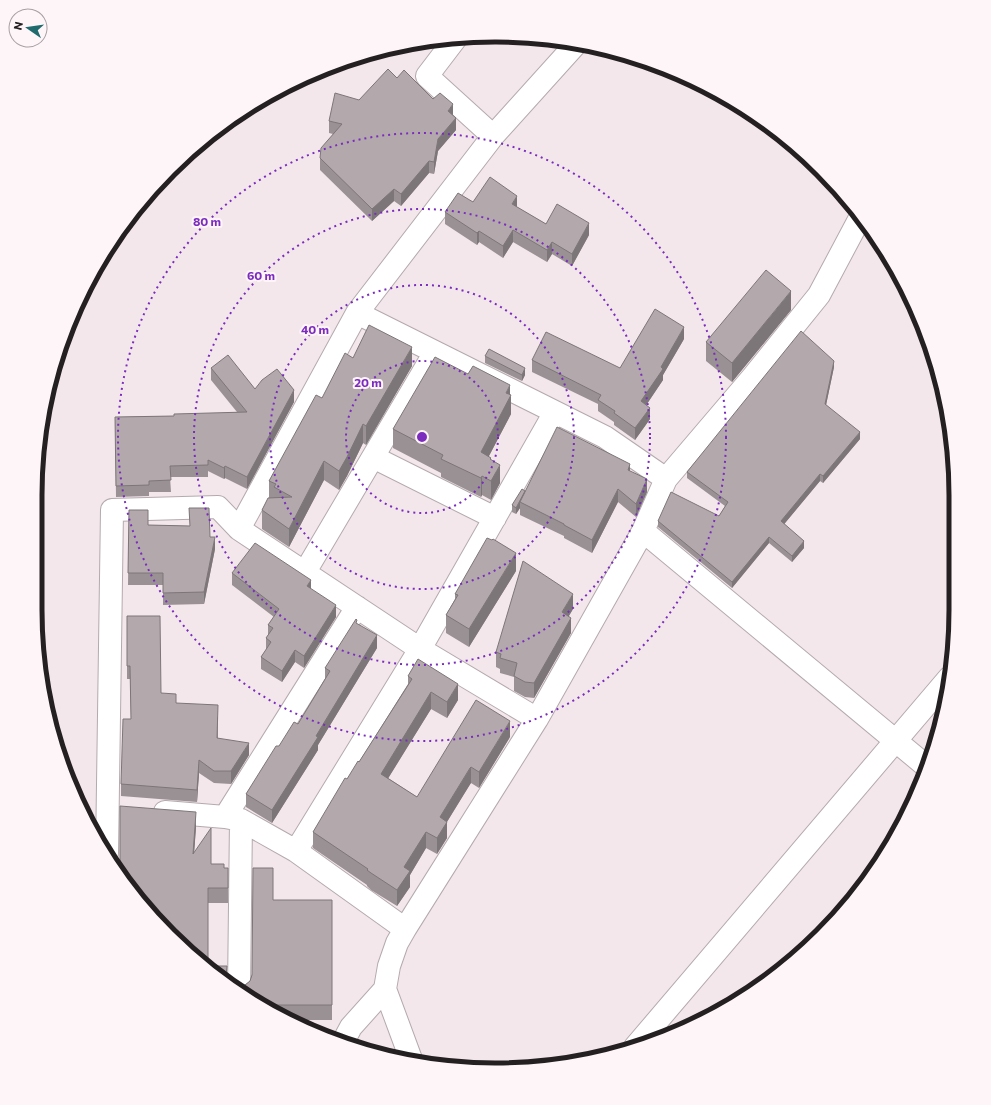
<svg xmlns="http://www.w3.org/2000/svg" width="991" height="1105" viewBox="0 0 991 1105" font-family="Commissioner,sans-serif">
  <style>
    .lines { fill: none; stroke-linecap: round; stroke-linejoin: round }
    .street-casing { stroke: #b4aaae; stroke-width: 24 }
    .secondary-casing { stroke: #b4aaae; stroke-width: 24 }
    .street { stroke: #fff; stroke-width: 22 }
    .secondary { stroke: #fff; stroke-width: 22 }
    .wall { fill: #9a9195 }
    .shaded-wall { fill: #7d7679 }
    .building { fill: #b3a9ad; stroke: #7d7679 }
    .ring { fill: none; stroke: #7b2cbf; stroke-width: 2; stroke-dasharray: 2 4 }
    .rim { fill: none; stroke: #242022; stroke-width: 5 }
    .centre { fill: #7b2cbf; stroke: #fef5f9; stroke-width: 2 }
    .ring-label { font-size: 12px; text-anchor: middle; font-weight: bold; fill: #7b2cbf; stroke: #fef5f9; stroke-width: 4; stroke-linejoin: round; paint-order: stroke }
  </style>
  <rect width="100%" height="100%" fill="#f3e7ec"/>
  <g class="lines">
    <defs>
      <path id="street" d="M456 38 427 76 493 136
        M576 44 493 136 357 313 605 437 666 479
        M373 457 495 518
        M239 529 357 313
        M643 531 926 766
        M305 572 435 352
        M165 812 225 817 241 820 296 851 405 929
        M225 817 357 607
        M296 851 420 649 555 412
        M107 853 112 510 218 507 239 529 420 649 537 719
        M385 989 412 1062
        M239 990 241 820
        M344 1040 351 1027 385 989 389 966 397 943 405 929 537 719 643 531 666 479 752 378 819 295 861 216"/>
      <path id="secondary" d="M635 1047 949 678"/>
    </defs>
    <use href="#street" class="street-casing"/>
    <use href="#secondary" class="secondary-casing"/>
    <use href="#street" class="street"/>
    <use href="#secondary" class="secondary"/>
  </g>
  <path class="wall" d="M433 99 453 115 456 130 438 151 434 174 429 173 401 206 394 201 372 221 320 170V158L333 134 329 133V121L359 100Z
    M473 202 517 207 546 224 589 235 572 266 552 254 547 262 513 242 503 258 479 242 477 245 445 224V212Z
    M791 310 732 382 706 361V342Z
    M684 339 663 375V380L646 405 650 419 635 440 614 425V422L598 411V404L532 372V360L620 368Z
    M485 356 525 375 522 381 485 363Z
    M353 358 412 366 366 445 363 443 347 476 339 490 324 480 289 547 262 529V510L269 498V481L322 398Z
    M834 367 826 405 860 439 823 483 820 481 784 524 804 548 792 562 769 543 732 588 658 527V521L719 516 725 506 687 478V472Z
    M211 368 255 389 294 402 247 489 225 478 224 479 208 471V477H170L171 492H149V496L116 497 115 417 174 416 237 412 211 380Z
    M510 395 511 414 489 456 491 460 500 483 491 500 482 495 481 497 441 477V473L393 448V429Z
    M630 471 647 492 636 517 618 502 592 553 564 538V536L520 515V508L516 514 512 512V505L525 491Z
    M189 508 210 537 215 549 204 604 163 605V585H128L129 510 148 525 190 526Z
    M516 571 469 647 446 633V615L455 599V594Z
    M232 573 311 589 336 617 304 668 295 662 282 682 261 669V657L266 650V638L268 635V625L274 617 232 585Z
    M573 609 569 616 571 633 534 698 525 697 514 691V677L500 673V669L496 667V652Z
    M127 616 161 693 176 703 218 717V738L249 755 231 784 214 783 199 773 197 802 121 796V784L131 719 130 679H127Z
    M357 624 377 648 318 745V750L272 823 246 807V794L279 746 298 724 325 679V668Z
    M408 676 458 700 447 718 431 709 388 778 417 797 510 737 479 788 471 783 470 784 447 822V838L437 854 426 848 410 875V887L397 906 371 890 367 886V885L313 848V832L347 779 359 762 408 684Z
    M196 827 194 852 211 864 224 868H228V903H208V966L227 975 228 981 233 986 238 987 245 985 250 981 273 900H332V1020H288L215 975 130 890Z"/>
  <path class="shaded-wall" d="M453 104V116L448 111Z
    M456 118V130L438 151 434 174V162L438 139Z
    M429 161V173L401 206V194Z
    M394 189V201L372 221V209Z
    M517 196V208L512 204Z
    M589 223V235L572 266V254Z
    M513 230V242L503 258V246Z
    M479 231V242L477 245V233Z
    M552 242V254L547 262V250Z
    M791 291V310L732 382V363Z
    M684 327V339L663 375V380L641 413V401Z
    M412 347V366L366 445V426Z
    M834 361V367L825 410V404Z
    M525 368V375L522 381V375Z
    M510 385V397L511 395V414L481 471V452L506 393Z
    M294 390V402L247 489V477Z
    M650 408V419L635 440V428Z
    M363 424V443L347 476 339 490V471Z
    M860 432V439L823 483V476Z
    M324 461V480L289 547V529Z
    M630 464V477L628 470Z
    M500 465V483L491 500V481Z
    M225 466V478L224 479V468Z
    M820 474V481L781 528V521Z
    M482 476V495L481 497V478Z
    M647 479V492L636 517V504Z
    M618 489V502L592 553V540Z
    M526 491 520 502V508L516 514V508Z
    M215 537V549L204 604V592Z
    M769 537V543L732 588V582Z
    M804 541V548L792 562V556Z
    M516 553V571L469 647V629Z
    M311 580V592L307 586Z
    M573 594V609L562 627V612Z
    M336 605V617L304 668V656Z
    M571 618V633L534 698V683Z
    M377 635V648L318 745V750L272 823V810L316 736Z
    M295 650V662L282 682V671Z
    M458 684V700L447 718V702Z
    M431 692V709L381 790V774Z
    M510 721V737L479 788V772Z
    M249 743V755L231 784V771Z
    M199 760V773L197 802V790Z
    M471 767V783L440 833V817Z
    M196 812V827L193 869V854Z
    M447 822V838L437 854V838Z
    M426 832V848L410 875V887L397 906V890L404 867Z"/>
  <path class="building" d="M388 69 397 78 404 70 433 99 440 93 453 104 448 111 456 118 438 139 434 162 429 161 401 194 394 189 372 209 320 158 321 148 342 124 329 121 335 93 359 100Z
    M490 177 517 196 512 204 546 224 557 204 589 223 572 254 552 242 547 250 513 230 503 246 479 231 477 233 445 212 458 193 473 202Z
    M766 270 791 291 732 363 706 342Z
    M655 309 684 327 661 367 663 369 641 401 650 408 635 428 614 413 615 411 598 400 601 395 532 360 546 332 620 368Z
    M369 325 412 347 366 426 363 424 347 457 339 471 324 461 289 529 262 510 268 498 292 497 274 487 276 484 269 481 316 395 322 398 345 353 353 358Z
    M801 331 834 361 825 404 860 432 823 476 820 474 781 521 804 541 792 556 769 537 732 582 658 521 671 492 719 516 728 502 687 472Z
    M489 349 525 368 522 375 485 356Z
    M228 355 255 389 262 380 277 369 294 390 247 477 225 466 224 468 208 460V465L170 466 171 480 149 481V485L116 486 115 417 174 416V414L247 412 211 368Z
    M435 357 468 374 473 366 510 385 506 393 511 395 481 452 491 458 490 459 500 465 491 481 482 476 481 478 441 459 443 455 393 429Z
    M557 427 630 464 628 470 647 479 636 504 618 489 592 540 564 525V524L520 502Z
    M522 489 525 491 516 508 512 505Z
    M189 508H209L210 537H215L204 592 163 593V573H128L129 510H148V525L190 526Z
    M487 538 492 540 493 539 516 553 469 629 446 615 458 595 455 594Z
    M255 543 311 580 307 586 336 605 304 656 295 650 282 671 261 657 271 642 266 638 273 628 268 625 279 609 232 573Z
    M523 561 573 594 562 612 571 618 534 683 525 682 514 676 517 663 500 658 501 654 496 652Z
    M127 616H160L161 693 176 694V703L218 705 217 738 249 743 231 771H214L199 760 197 790 121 784 123 719H131L130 666H127Z
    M356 619 357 620 356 623 377 635 316 736 318 737 272 810 246 794 276 746H279L294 722 298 724 330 671 325 668Z
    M418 659 458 684 447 702 431 692 381 774 417 797 476 700 510 721 479 772 471 767 470 768 440 817 447 822 437 838 426 832 404 867 410 871 397 890 371 873 367 870 368 869 313 832 345 778 347 779 358 761 359 762 412 679 408 676Z
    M120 806 196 812 193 854 211 828V864H224V868H228V888H208V966H227L226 975 228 981 233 986 238 987 245 985 250 981 252 975 253 868H273V900H332V1005H275V1012L215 975 130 890 120 874Z
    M348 1039 368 1048 347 1041Z"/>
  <g class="ring">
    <circle cx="422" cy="437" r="76"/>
    <circle cx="422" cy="437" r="152"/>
    <circle cx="422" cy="437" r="228"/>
    <circle cx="422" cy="437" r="304"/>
  </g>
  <path d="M0 0H991V1105H0ZM495 42H496A453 453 0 0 1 949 495V610A453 453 0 0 1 496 1063H495A453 453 0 0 1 42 610V495A453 453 0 0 1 495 42Z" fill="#fef5f9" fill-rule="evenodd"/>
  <path class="rim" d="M495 42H496A453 453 0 0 1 949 495V610A453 453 0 0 1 496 1063H495A453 453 0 0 1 42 610V495A453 453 0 0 1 495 42Z"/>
  <circle cx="422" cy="437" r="6" class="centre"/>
  <g class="ring-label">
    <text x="207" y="226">80 m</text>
    <text x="261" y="280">60 m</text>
    <text x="315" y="334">40 m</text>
    <text x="368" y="387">20 m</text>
  </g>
  <g transform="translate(28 28) rotate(283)"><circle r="19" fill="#fef5f9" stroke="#a7a0a3"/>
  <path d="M0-3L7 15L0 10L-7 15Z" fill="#1f6b6e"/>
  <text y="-6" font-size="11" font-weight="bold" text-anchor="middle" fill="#242022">N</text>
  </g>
</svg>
